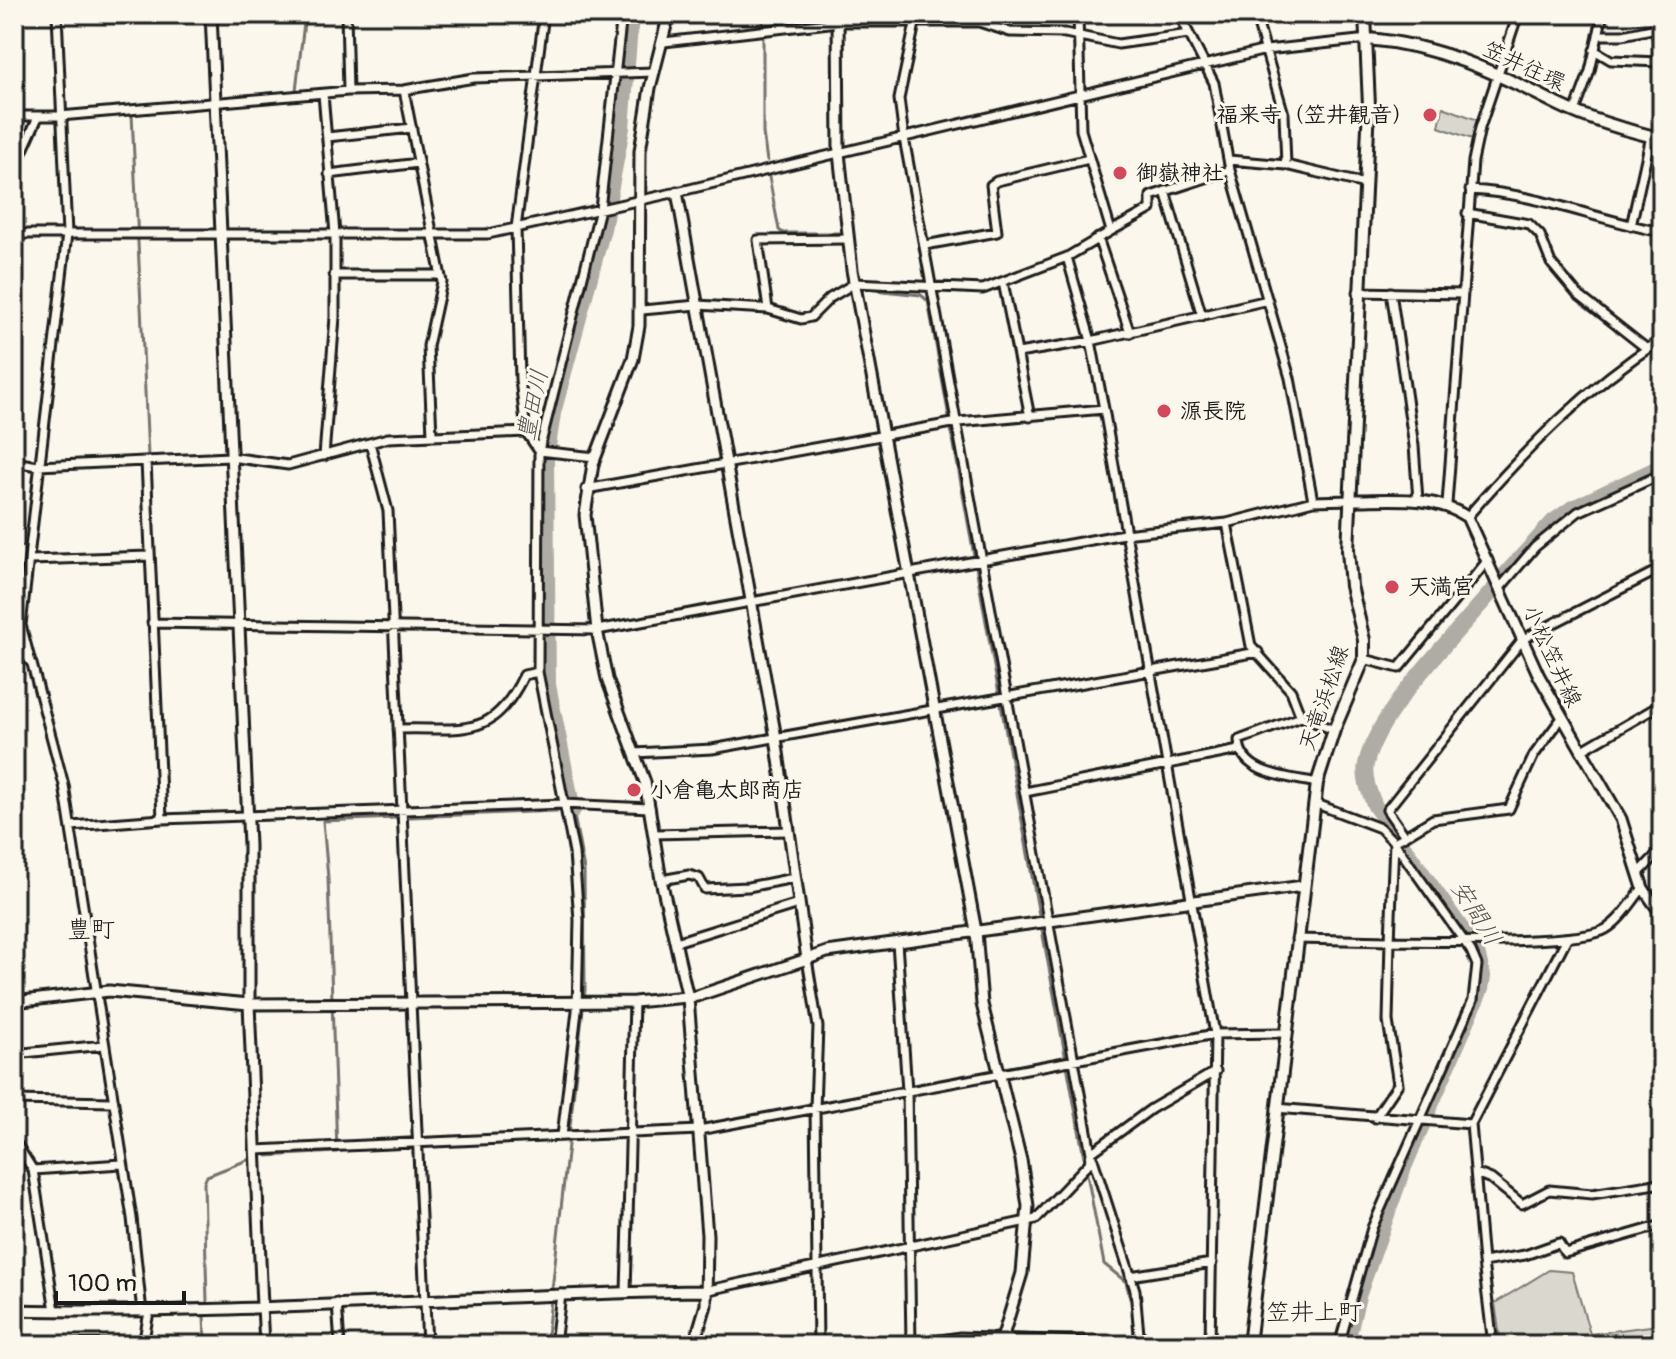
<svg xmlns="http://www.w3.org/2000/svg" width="1676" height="1359" viewBox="0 0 1676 1359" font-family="Pangolin,'Klee One',sans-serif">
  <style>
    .green { fill: #dad7ce; stroke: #7b7a75; stroke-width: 2 }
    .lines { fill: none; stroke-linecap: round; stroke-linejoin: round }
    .stream { stroke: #74726e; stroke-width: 3 }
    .river { stroke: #afaca5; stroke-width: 16 }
    .street-casing { stroke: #1c1c1c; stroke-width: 13 }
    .secondary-casing { stroke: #1c1c1c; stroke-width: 15 }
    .primary-casing { stroke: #1c1c1c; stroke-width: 16 }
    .street { stroke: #fbf7ec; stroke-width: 7 }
    .secondary { stroke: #fbf7ec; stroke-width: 9 }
    .primary { stroke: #fbf7ec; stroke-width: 10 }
    .poi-dot { fill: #d1495b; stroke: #fbf7ec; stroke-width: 3 }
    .labels { text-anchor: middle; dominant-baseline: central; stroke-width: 6; stroke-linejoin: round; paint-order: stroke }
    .street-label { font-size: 22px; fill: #1c1c1c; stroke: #fbf7ec }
    .poi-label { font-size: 22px; font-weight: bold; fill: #1c1c1c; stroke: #fbf7ec; text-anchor: start }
    .water-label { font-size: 24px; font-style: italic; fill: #575653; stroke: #fbf7ec }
    .neighbourhood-label { font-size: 24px; fill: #1c1c1c; stroke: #fbf7ec }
  </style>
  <rect width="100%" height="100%" fill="#fbf7ec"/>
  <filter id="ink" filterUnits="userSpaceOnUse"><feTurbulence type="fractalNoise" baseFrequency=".0125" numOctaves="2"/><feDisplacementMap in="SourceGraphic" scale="16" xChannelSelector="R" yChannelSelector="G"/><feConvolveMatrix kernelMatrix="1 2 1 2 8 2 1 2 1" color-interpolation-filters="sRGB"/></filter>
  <g filter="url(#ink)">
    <path class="green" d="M1443 107 1478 120 1472 139 1439 127Z
      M1549 1270 1572 1272 1590 1334 1658 1325 1648 1345H1578L1574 1339 1501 1345 1495 1303Z"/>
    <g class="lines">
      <path class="stream" d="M763 25V14
        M763 34V133L767 161
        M296 90 305 14
        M220 106 295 99
        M769 177 779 230 783 233H840
        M873 290 921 295 928 301 1039 915
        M148 456 132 114 207 107
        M45 470 141 465
        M14 547 26 546 35 476
        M410 817 557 811
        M1042 930 1084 1157
        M14 1148 32 1176
        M267 1156 337 1152 328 878 323 821 395 818
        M1087 1174 1104 1264 1126 1282 1130 1298
        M43 1255 50 1307
        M166 1305 207 1303 204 1183 207 1176 250 1159
        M204 1314 205 1345
        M546 1345 585 990 584 870 573 810 569 811"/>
      <path class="river" d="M1504 576 1554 521 1571 509 1662 466
        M573 810 548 685 546 460 553 413 603 229 622 128 631 14
        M1346 1345 1358 1296 1404 1167 1481 989 1483 976 1476 949 1375 806C1370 794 1363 778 1366 764 1377 711 1457 633 1493 590"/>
      <defs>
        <path id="street" d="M346 14 348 91
          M544 14 516 228 520 379 526 432 539 451 595 457
          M917 14 899 99 904 138 1091 1153 1135 1290 1140 1345
          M1078 14 1081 130 1111 231 1067 257 1091 341 1104 409 1215 1034 1210 1345
          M1179 14 1214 83 1230 170 1290 378 1313 501 1351 500
          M1255 14 1284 114 1286 165 1365 184
          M664 42 838 22H979L1010 32 1065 33 1118 44 1189 34
          M1594 50 1611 60 1660 62 1656 28 1623 35H1598
          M404 90 442 282 428 346 432 435
          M323 94 335 234V317L324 456
          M1575 111 1590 71 1603 14
          M14 116H60L348 91 404 90 474 78 654 72
          M327 137 412 128
          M1229 160 1286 165
          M14 170 38 117
          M329 174 418 163
          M1470 190C1536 193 1597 220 1662 232
          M1165 191 1202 316
          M1467 213 1529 224 1540 235 1551 263 1577 294 1647 349
          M1631 226 1651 136
          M1111 231 1151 209V196L1230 170
          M14 234H488L677 192 1266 50 1368 39
          M1098 238 1130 333
          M925 245 997 232 991 185 997 181 1089 159
          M334 275H440
          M1003 282 1030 417
          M1358 292 1463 294
          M1391 292 1414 446 1418 500
          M768 309 758 240 848 239
          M642 310 697 305 768 309 801 319 811 317 830 298 855 283 983 289 1067 257
          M1018 353 1091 341 1268 300
          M370 443 388 511 427 1345
          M14 462 38 466 230 457 288 465 388 438 526 432
          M586 489 958 422 1104 409
          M1447 504 1473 161 1480 128 1518 14
          M1467 517C1526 449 1586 388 1662 339
          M1227 523 1251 646 1291 691 1301 717 1239 740C1240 775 1290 777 1317 783
          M30 560 149 556
          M1500 588 1535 547 1578 512 1662 474
          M152 623 597 630 1124 534 1227 523 1313 501
          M14 651 26 656 32 664 64 785 132 1218 142 1312
          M30 659 21 625 67 234 57 14
          M1364 659 1399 668 1488 560
          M1301 717 1334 730
          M398 729C464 727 492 741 524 675L538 672
          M1581 751 1662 704
          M635 753 712 749 1258 652
          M1025 792 1239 750
          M1314 803 1380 828 1394 842 1471 951 1477 965 1473 1000 1372 1228 1339 1345
          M162 819 563 804 650 808
          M71 826 162 819 146 461
          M654 834 788 831
          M1405 836 1433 819 1509 809 1534 755 1561 719
          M1639 873 1662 849
          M661 880 689 875 699 878 705 889 748 887 794 878
          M1567 938 1471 1124 1483 1262 1525 1255 1559 1243 1565 1253 1662 1225
          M1296 939 1390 941 1394 842 1405 836 1387 810 1523 639 1662 568
          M676 942 798 904
          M897 942 907 1091 911 1344
          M807 959 818 1027 815 1108 818 1345
          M14 1054 104 1045
          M14 1100 112 1102
          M1276 1108 1471 1124
          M1375 1118 1398 1084 1388 1021 1390 941C1428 941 1581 945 1606 929 1621 920 1632 901 1643 888
          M562 1136 577 1011 579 920 574 853 538 672 539 451 600 209 622 14
          M14 1140 33 1170 55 1311
          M256 1150 699 1130 1215 1034 1284 1033
          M33 1170 121 1164
          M1476 1173 1491 1179 1522 1204 1549 1190 1592 1194 1662 1183
          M1483 1262 1493 1345
          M1130 1276 1212 1263
          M704 1291 1036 1219 1089 1163 1091 1153 1151 1109 1216 1071
          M626 1292 634 1002
          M337 1303 340 1345
          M262 1306 264 1345
          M14 1344H144
          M143 1345 149 1312
          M555 1345 561 1294
          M909 1345 960 1337 1198 1345"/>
        <path id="secondary" d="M211 14 249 845V1004L262 1306
          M669 14 650 88 640 151 639 326 633 359 593 464 585 515 597 630 607 679 645 782 661 880 688 998 707 1235 706 1305 694 1345
          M838 14 839 153 852 270 976 931 982 1004 1021 1160 1028 1206 1022 1273 1002 1339
          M1351 500C1391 500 1432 494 1467 517L1539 676 1621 819 1643 888 1662 915
          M807 959 827 952 1303 886
          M14 1002 109 991 249 1004 634 1002 697 996 807 959 776 738 677 192
          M14 1310C244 1316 474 1294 704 1291"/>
        <path id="primary" d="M1368 39C1438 45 1495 72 1557 104 1589 120 1627 130 1662 139
          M1249 1345 1317 783 1334 730 1364 659V640L1351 586 1348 550 1369 106 1365 14"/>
      </defs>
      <use href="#street" class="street-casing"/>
      <use href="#secondary" class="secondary-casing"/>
      <use href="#primary" class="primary-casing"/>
      <use href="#street" class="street"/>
      <use href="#secondary" class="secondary"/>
      <use href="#primary" class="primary"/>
    </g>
  </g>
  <g class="poi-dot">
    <circle cx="1430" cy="115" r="8"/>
    <circle cx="1120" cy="173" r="8"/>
    <circle cx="1164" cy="411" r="8"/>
    <circle cx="1392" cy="587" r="8"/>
    <circle cx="634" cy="790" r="8"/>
  </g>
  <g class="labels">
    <g class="street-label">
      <text transform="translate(1524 66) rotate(25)">笠井往環</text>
      <text transform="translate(1552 656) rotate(65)">小松笠井線</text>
      <text transform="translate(1324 698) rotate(-71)">天竜浜松線</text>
    </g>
    <g class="poi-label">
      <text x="1414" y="115" text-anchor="end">福来寺（笠井観音）</text>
      <text x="1136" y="173">御嶽神社</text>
      <text x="1180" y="411">源長院</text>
      <text x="1408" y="587">天満宮</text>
      <text x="650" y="790">小倉亀太郎商店</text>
    </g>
    <g class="water-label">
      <text transform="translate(533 405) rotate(-78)">豊田川</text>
      <text transform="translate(1476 913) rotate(58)">安間川</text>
    </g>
    <g class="neighbourhood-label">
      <text x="91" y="929">豊町</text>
      <text x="1314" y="1312">笠井上町</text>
    </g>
  </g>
  <rect width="1676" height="1359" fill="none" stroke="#fbf7ec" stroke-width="48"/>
  <rect x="24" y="24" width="1628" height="1311" fill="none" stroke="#1c1c1c" stroke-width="3" filter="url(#ink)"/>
  <path d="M56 1291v12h128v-12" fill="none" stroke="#1c1c1c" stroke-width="4"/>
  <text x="68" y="1291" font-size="24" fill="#1c1c1c" stroke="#fbf7ec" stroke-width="6" paint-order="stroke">100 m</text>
</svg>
